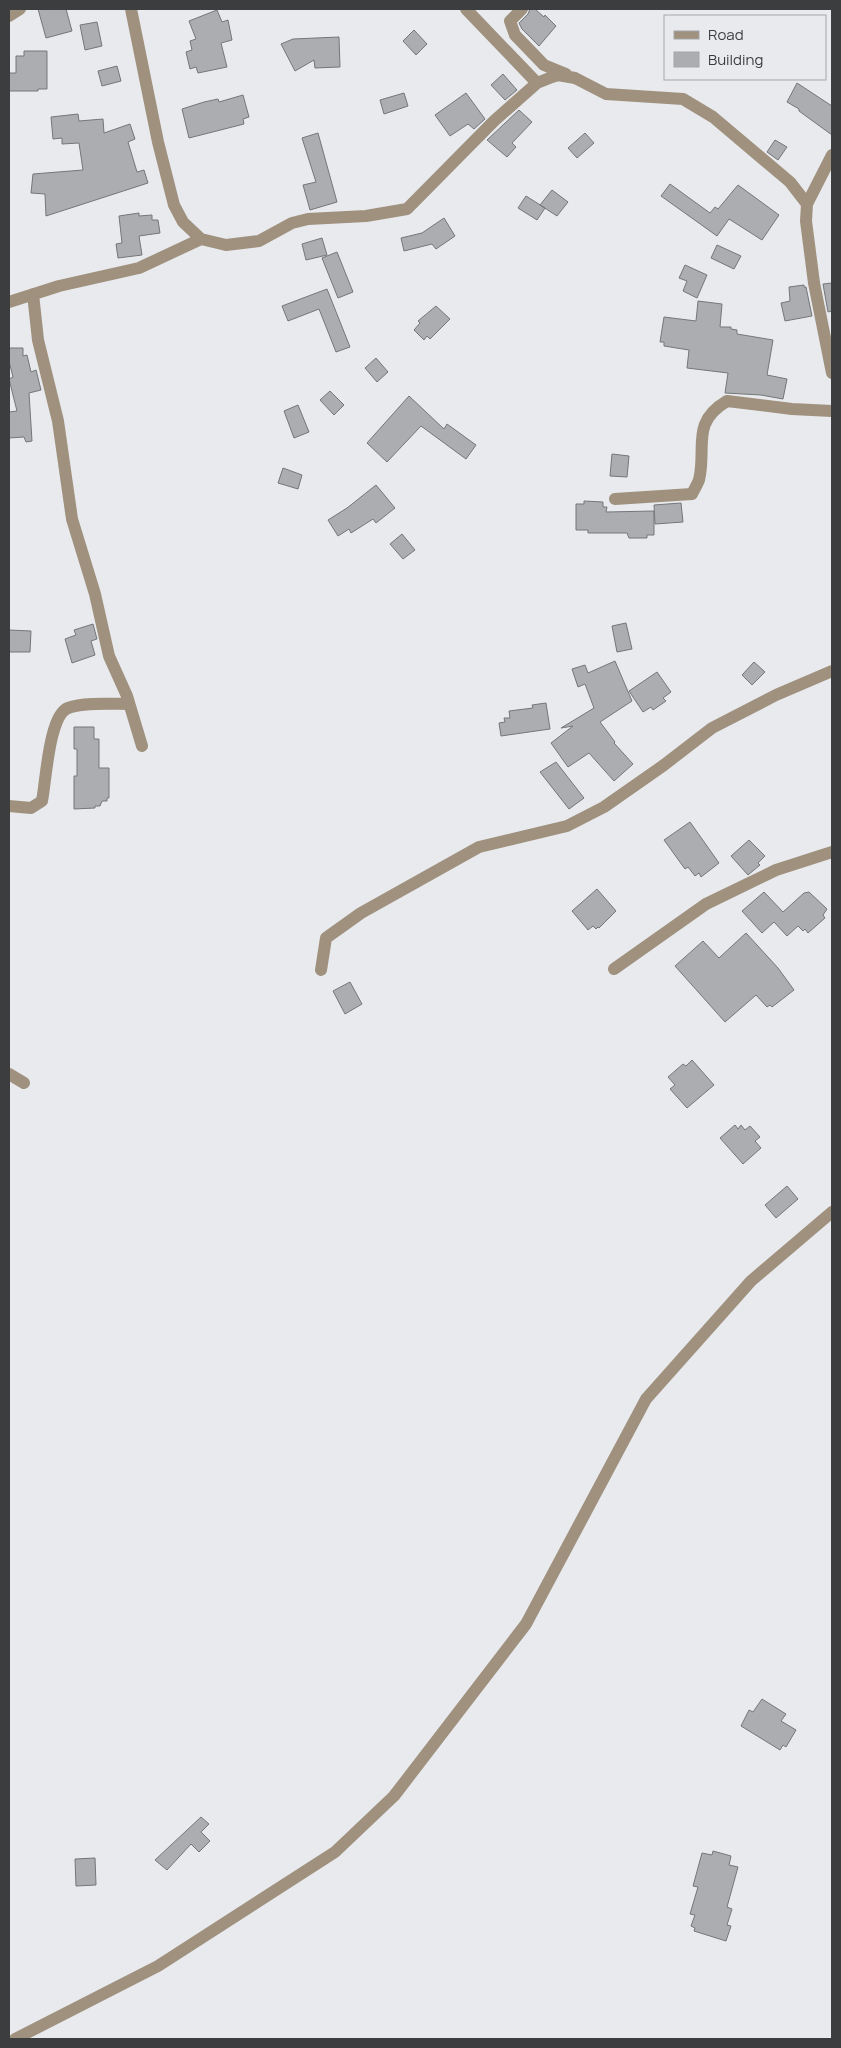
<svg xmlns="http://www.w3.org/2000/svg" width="841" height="2048" viewBox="0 0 841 2048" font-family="Manrope,sans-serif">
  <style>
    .building { fill: #abadb1; stroke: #74777a }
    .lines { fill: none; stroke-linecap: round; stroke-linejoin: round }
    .minor { stroke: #9f917e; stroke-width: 12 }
  </style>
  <rect width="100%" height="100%" fill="#e8eaee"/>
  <path class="building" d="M38 9H66L72 31 46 38Z
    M530 9H535L544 17 545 15 556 26 539 46 522 29 519 23 528 14Z
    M217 10 222 22 228 20 232 40 221 43 227 67 198 73 196 67 190 69 186 52 192 50 190 41 196 39 189 21Z
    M97 22 102 46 85 50 80 25Z
    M414 30 427 44 416 55 403 41Z
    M339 37 340 67 315 68 314 60 295 71 281 44 293 39Z
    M24 51H47V89H38V91H9V73H16V56H24Z
    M117 66 121 81 102 86 98 71Z
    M503 74 517 90 505 100 491 85Z
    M797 83 832 106V135L799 111V109L787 102Z
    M404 93 408 106 384 114 380 100Z
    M466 93 485 119 474 129 468 124 450 136 435 115Z
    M243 95 249 117 243 119 244 124 189 138 182 109 204 102 218 99 219 102Z
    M519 110 532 122 512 143 516 147 507 157 487 140Z
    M78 114 79 121 103 119 104 133 130 124 135 139 128 142 137 172 144 170 148 183 46 216 45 194 31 193 33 174 83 170 79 143 62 144V138L53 139 51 117Z
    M318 133 337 202 310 210 303 185 316 182 302 138Z
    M585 133 594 143 577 158 568 148Z
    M775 140 787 147 778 160 767 152Z
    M670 184 710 213 715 207 718 209 738 185 779 215 762 240 729 219 717 236 661 196Z
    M552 190 568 202 557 216 540 205Z
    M526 196 545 208 537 220 518 208Z
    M139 213V216L152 215V220H158L160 233 139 236 142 255 118 258 116 244 122 243 119 216Z
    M444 218 455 236 436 249 432 244 404 251 401 238 422 233Z
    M322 238 327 255 306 260 302 244Z
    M717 245 741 256 734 269 711 258Z
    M337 252 353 292 338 298 322 258Z
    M685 265 707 275 697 298 683 291 687 281 679 278Z
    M832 283V311L828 312 823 284Z
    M804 285V287H806L812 316 785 321 781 303 790 301 789 287Z
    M327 289 350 347 336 352 319 309 288 321 282 306Z
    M698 301 722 304 720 327H731V329L737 330V334L773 340 767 375 787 379 783 399 761 395 725 393 728 373 687 368 689 350 664 346V342H660L664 317 696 321Z
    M436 306 450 319 430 339 427 336 424 340 414 330 420 323 418 321Z
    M9 348H23V356L27 355 31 372 36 370 41 390 29 393 32 441 26 442 24 437 9 438V412L17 411 9 379 13 377 9 361Z
    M376 358 388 372 377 382 365 368Z
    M330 391 344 405 334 415 320 400Z
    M409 396 444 429 447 424 476 445 466 459 421 426 387 462 367 443Z
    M298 405 309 432 294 438 284 411Z
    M612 454 629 456 627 477 610 476Z
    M283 468 302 475 298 489 278 483Z
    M376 485 395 508 376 523 373 519 351 533 349 529 338 536 328 520 347 508Z
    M584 501 603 502V507H607L606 512 654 511V535H647V538H629L627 533H588V530H576V504H584Z
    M681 503 683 522 655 524 654 505Z
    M402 534 415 550 403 559 390 544Z
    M626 623 632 649 617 652 612 626Z
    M93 624 97 639 91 641 95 655 72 663 65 639 76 635 74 630Z
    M9 630 31 631 30 652H9Z
    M615 661 632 701 600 722 615 742 614 743 633 764 614 781 589 753 568 767 551 743 573 726 561 728 594 708 585 684 578 687 572 669 585 665 588 673Z
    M754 662 765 672 752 685 742 675Z
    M657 672 671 692 663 698 666 701 653 710 651 707 643 712 629 691Z
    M546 703 550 729 501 736 499 723 505 722 504 718H510L509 711 533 708 532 705Z
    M74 727H94V739H99V768H109V798H107V801H102L100 806H95V808L74 809V776H77V749H74Z
    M556 762 584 798 569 809 540 772Z
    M690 822 719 863 701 877 699 873 695 876 688 867 685 869 664 840Z
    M749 840 765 856 758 863 760 865 748 875 731 856Z
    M597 889 616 911 599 928 598 927 596 929 593 926 588 930 572 911Z
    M764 892 783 912 804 893 809 892 827 909 823 915 825 918 808 933 805 929 803 931 798 926 787 936 774 922 762 933 742 911Z
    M746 933 778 968 794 990 772 1007 770 1005 767 1007 756 995 725 1022 675 966 703 941 719 958Z
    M350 982 362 1004 345 1014 333 991Z
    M692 1060 714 1085 687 1108 670 1089 675 1085 668 1077 683 1064 686 1066Z
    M735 1125 738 1129 741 1125 745 1130 750 1126 760 1137 755 1141 761 1148 743 1164 720 1138Z
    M787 1186 798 1199 776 1218 765 1205Z
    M762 1699 786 1714 781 1721 796 1730 786 1747 783 1745 780 1750 741 1726 749 1710 753 1712Z
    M201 1817 209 1824 201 1832 210 1841 199 1852 191 1844 167 1870 155 1860Z
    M713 1851 731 1856 729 1865 738 1867 727 1907 732 1909 727 1925 731 1926 726 1941 694 1931 695 1928 691 1926 695 1915 690 1914 698 1887 693 1886 702 1853 712 1855Z
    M95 1858 96 1885 76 1886 75 1859Z"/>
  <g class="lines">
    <path class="minor" d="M131 9 158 142 174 205 183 222 201 239 226 245 259 241 292 223 308 219 366 216 407 209 494 121 537 83 552 77 558 75 575 78 606 94 683 99 713 117 790 182 807 204 806 221 814 283 832 373
      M466 9 537 83
      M522 9 510 21 515 35 544 65 566 74
      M9 16 20 9
      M807 204 832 155
      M33 294 38 340 58 421 72 519 95 594 109 656 127 696 142 746
      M9 302 59 286 139 268 201 239
      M615 499 692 494C694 490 697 485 699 480 707 447 690 423 727 401L792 409 832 411
      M9 806 31 808 42 801C46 781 49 715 68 708 84 702 111 704 129 704
      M614 969 706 904 776 870 832 852
      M321 970 326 938 361 913 479 847 567 826 604 807 664 765 712 728 776 695 832 671
      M9 1074 24 1083
      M15 2039 158 1966 335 1852 394 1796 526 1624 646 1399 751 1281 832 1212"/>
  </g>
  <rect width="841" height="2048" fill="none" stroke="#3c3d3f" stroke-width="20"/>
  <rect x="664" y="15" width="162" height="65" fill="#e8eaee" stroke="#a3a5a8"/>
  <rect x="674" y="31" width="25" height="8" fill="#9f917e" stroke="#a3a5a8"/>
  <text x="708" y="40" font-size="15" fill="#3c3d3f">Road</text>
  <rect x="674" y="52" width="25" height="15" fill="#abadb1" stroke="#a3a5a8"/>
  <text x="708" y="65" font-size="15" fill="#3c3d3f">Building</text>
</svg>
